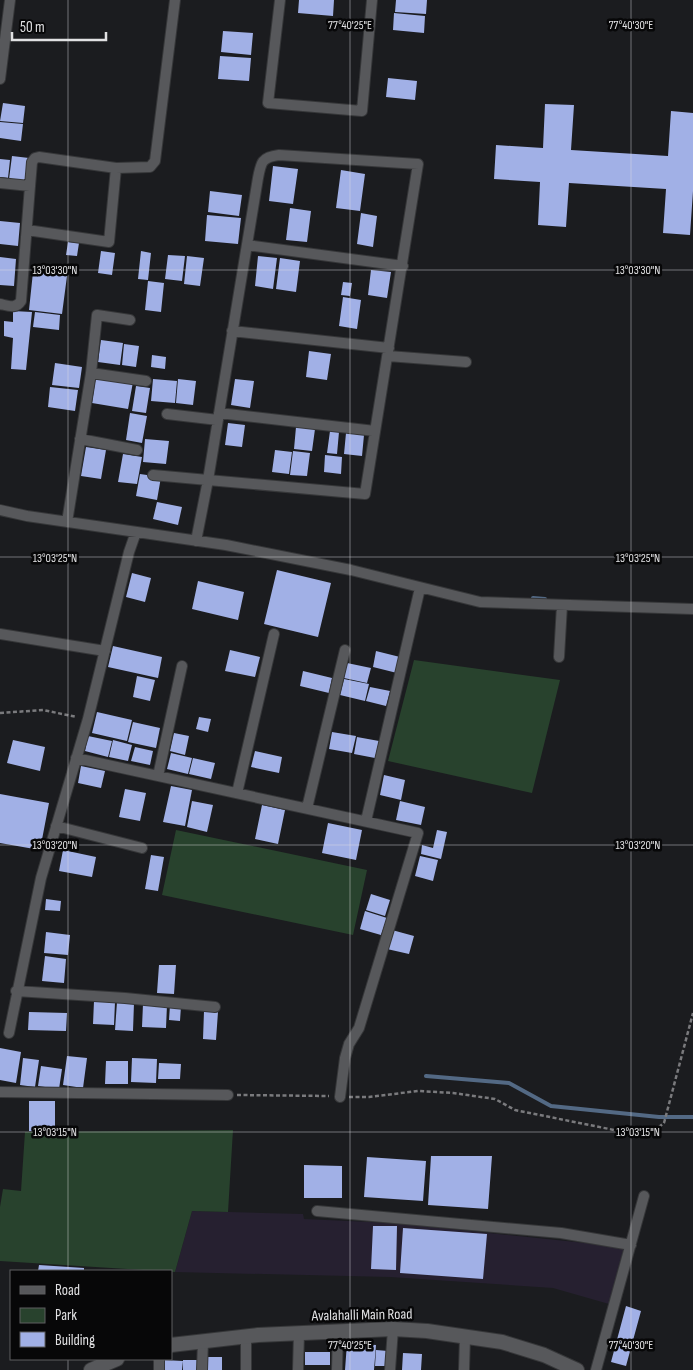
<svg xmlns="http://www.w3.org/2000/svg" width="693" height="1370" viewBox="0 0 693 1370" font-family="'Sofia Sans Condensed',sans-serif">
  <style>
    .industrial { fill: #262030 }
    .green { fill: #28422d }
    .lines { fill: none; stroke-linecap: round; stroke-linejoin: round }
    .stream { stroke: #536984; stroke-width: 4 }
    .building { fill: #a1b0e6 }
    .minor-casing { stroke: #363739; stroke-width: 12 }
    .secondary-casing { stroke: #363739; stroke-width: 16 }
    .path { stroke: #7a7a7d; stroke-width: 2.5; stroke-dasharray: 4 2.5; stroke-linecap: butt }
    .minor { stroke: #57585b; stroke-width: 10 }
    .secondary { stroke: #57585b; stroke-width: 14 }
    .ticks { fill: none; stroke: #e1e1e3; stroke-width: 1; stroke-opacity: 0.45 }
    .labels { text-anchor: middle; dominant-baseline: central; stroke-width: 5; stroke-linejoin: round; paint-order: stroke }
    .street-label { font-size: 15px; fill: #e1e1e3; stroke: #070708 }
    .ticks-label { font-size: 12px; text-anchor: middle; fill: #e1e1e3; stroke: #070708; stroke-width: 5; stroke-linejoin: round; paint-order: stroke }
  </style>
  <rect width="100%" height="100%" fill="#1b1c1f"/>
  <path class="industrial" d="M192 1211 303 1214 304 1219 393 1223 624 1247 609 1304 553 1288 390 1277 175 1272Z"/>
  <path class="green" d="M414 660 560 680 532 793 388 761Z
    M176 830 367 870 353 935 162 895Z
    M233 1130 228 1212 192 1211 175 1272 0 1261V1207L3 1189 21 1191 25 1132Z"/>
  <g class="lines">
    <path class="stream" d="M533 598 545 599
      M426 1076 509 1083 551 1106 659 1117H693"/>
  </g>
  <path class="building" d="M299 0H334L333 16 298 13Z
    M396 0H427L426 14 395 12Z
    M394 13 425 16 424 33 393 30Z
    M223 31 253 33 251 55 221 52Z
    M220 56 251 58 249 81 218 79Z
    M388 78 417 81 415 100 386 97Z
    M3 103 25 106 23 123 0 121Z
    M545 104 574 105 571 150 668 156 671 111 693 113V191L690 235 663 233 666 189 569 183 566 227 538 225 540 182 494 179 496 145 543 148Z
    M0 122 23 124 21 141 0 138Z
    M12 156 29 158 26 181 9 179Z
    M0 159 10 160 8 178 0 177Z
    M273 166 298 169 293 204 269 201Z
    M341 170 365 174 360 211 336 208Z
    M210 191 242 195 239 216 208 212Z
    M290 208 311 211 307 242 286 240Z
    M361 213 377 216 373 247 357 244Z
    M207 215 241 218 238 244 205 241Z
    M0 221 20 223 18 246 0 244Z
    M68 242 79 243 77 256 66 255Z
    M101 251 115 253 112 275 98 273Z
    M141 251 151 253 148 280 138 279Z
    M168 255 185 256 182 281 165 279Z
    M187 256 204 258 200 286 184 284Z
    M258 256 277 258 273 289 255 286Z
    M0 257 16 259 14 286 0 285Z
    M280 258 300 261 296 292 276 289Z
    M371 270 391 272 387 298 368 295Z
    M33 272 67 276 62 314 29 310Z
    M148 281 164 283 161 312 145 310Z
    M343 282 352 283 350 296 341 295Z
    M343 297 361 300 357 329 339 326Z
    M13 311 32 312 26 370 11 369 13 338 4 336V321L13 322Z
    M35 312 60 315 59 330 33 327Z
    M101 340 123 343 120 365 98 362Z
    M124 344 139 346 136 367 122 365Z
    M309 351 331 354 327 380 306 377Z
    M152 355 166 357 165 369 151 367Z
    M55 363 82 367 79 388 52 385Z
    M96 376 133 382 128 409 92 403Z
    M153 379 177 381 175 403 151 401Z
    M178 379 196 381 193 405 176 403Z
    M235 379 254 381 250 408 231 405Z
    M136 386 150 388 146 413 132 411Z
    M50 387 78 390 75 411 48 407Z
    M130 413 147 416 142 443 126 440Z
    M228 423 245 425 242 447 225 445Z
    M296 427 315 429 312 451 294 449Z
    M330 431 339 432 337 454 327 453Z
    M346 433 364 435 362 456 344 454Z
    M145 439 169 441 166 464 143 462Z
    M86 447 106 450 101 479 81 476Z
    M275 450 292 452 289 474 272 472Z
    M293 451 310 453 307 476 290 475Z
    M123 454 142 457 137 484 118 482Z
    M325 455 342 457 341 474 324 472Z
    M140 474 161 477 157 500 136 496Z
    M157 502 182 507 178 525 153 519Z
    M277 570 331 583 318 637 264 624Z
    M132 573 151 578 145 602 126 597Z
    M198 581 244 592 238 620 192 609Z
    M113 646 162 657 158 678 108 667Z
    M230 650 260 657 255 677 225 671Z
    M376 651 400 657 397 673 373 667Z
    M347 663 371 668 367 683 344 678Z
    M303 671 332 678 329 693 300 686Z
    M137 676 155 680 150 701 133 697Z
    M344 679 369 684 365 701 340 695Z
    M370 687 390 691 386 706 366 701Z
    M97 712 132 720 127 741 92 733Z
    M199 717 211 719 208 732 196 729Z
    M133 722 160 728 156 748 128 742Z
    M332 732 356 736 352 753 329 749Z
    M174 733 189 736 185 755 170 751Z
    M88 736 112 741 108 757 85 751Z
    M357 737 379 741 375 758 354 754Z
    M13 740 45 747 40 771 7 763Z
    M113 740 132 745 128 761 109 757Z
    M135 747 153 751 150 765 131 761Z
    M255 751 282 757 279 773 251 767Z
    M171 753 192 758 188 774 167 769Z
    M193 758 215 763 211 779 189 774Z
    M81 766 105 771 101 788 78 783Z
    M384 775 405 780 401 800 380 795Z
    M171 786 192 790 185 826 163 822Z
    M125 789 146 793 140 821 119 817Z
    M0 794 49 803 40 850 0 843Z
    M192 801 213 805 207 832 187 827Z
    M400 801 425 807 421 825 396 820Z
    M262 805 285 810 278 844 255 839Z
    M328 823 362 830 356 860 322 853Z
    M437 830 447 832 441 859 421 854 422 845 433 848Z
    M63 850 96 857 92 877 59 871Z
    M151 855 164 857 158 891 145 889Z
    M420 856 438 860 433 881 415 876Z
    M371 894 390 900 385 916 366 910Z
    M46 899 61 901 60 911 45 910Z
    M365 911 387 918 381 935 360 929Z
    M392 930 414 936 409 954 387 949Z
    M46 932 70 935 68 955 44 953Z
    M45 956 66 959 64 983 42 981Z
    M159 965H176L174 994 157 993Z
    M94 1001 115 1002 114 1025 93 1024Z
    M117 1002 134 1003 133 1031 115 1030Z
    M143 1004 167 1005 166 1028 142 1027Z
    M170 1005 181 1006 180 1021 169 1020Z
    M204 1011 218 1012 216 1040 203 1039Z
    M29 1012 67 1013 66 1031 28 1030Z
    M0 1048 21 1052 16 1083 0 1080Z
    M67 1056 87 1058 83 1088 63 1085Z
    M23 1058 39 1060 35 1087 20 1085Z
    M132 1058 157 1059 156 1083 131 1082Z
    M106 1061H128V1084H105Z
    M159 1063 181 1064 180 1079H158Z
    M41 1066 62 1069 59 1089 38 1086Z
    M29 1101H55V1131H29Z
    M431 1156H492L488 1209 428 1205Z
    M367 1157 426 1161 423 1201 364 1197Z
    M304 1165 342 1166V1198H304Z
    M373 1226H397L396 1270 371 1269Z
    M403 1228 487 1234 483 1279 400 1273Z
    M39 1265 84 1268V1271H38Z
    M626 1306 641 1311 626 1366 611 1362Z
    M347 1343 376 1345 374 1370H345Z
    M376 1350 388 1351 387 1366H375Z
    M305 1352H330V1365H305Z
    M403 1353 422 1354 421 1370H402Z
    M208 1357H222V1370H208Z
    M164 1360 183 1361 182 1370H164Z
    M183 1360H200V1370H183Z"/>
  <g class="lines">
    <defs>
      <path id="minor" d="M280 0 268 103 362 111 372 0
        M0 79 10 0
        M0 183 30 186 32 162 35 158 39 157 116 168 150 167 155 161 175 0
        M27 230 109 242 116 168
        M247 245 403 266
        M0 304C9 306 16 309 21 301L30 186
        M232 331 389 348
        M388 356 466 362
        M91 373 146 381
        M219 413 375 431
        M167 414 218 420
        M80 439 137 450
        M153 475 208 480 258 178C261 162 262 157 279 155L418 164 365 494 208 480 196 541
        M0 510 27 516 226 545 351 570 480 602 693 609
        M67 522 91 373 97 315 130 320
        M0 634 105 651
        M559 657 562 605
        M76 758 418 833 359 1028 349 1044 345 1058 340 1097
        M158 776 182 666
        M237 793 274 634
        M307 808 345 650
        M366 821 420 588
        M56 826 142 848
        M16 991 125 998 215 1007
        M9 1033 41 878 88 719 129 552 136 532
        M0 1092 228 1095
        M317 1211 561 1233 631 1245
        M159 1370V1359
        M202 1370 203 1341
        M246 1370V1336
        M298 1370 299 1333
        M337 1370 338 1331
        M390 1370 393 1329
        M464 1370 465 1337
        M596 1370 644 1196"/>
      <path id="secondary" d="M171 1345 258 1335 393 1329 427 1331 502 1342 544 1355 577 1370
        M91 1370 117 1359"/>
    </defs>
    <use href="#minor" class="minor-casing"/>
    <use href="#secondary" class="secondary-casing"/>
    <path class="path" d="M0 713 43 710 77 717
      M237 1095 329 1096
      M349 1097H369L418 1091 453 1093 495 1099 515 1110 639 1135 650 1134 664 1123 693 1013"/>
    <use href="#minor" class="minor"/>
    <use href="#secondary" class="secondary"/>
  </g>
  <path class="ticks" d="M68 0V1271M350 0V1370M631 0V1370M0 270H693M0 557H693M0 845H693M0 1132H693M68 1359V1370"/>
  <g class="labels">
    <g class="street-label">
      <text transform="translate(362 1315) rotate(-1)">Avalahalli Main Road</text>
    </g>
  </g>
  <g class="ticks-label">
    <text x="350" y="29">77°40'25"E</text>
    <text x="631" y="29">77°40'30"E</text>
    <text x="55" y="274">13°03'30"N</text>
    <text x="638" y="274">13°03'30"N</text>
    <text x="55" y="562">13°03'25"N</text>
    <text x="638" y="562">13°03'25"N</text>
    <text x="55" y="849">13°03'20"N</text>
    <text x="638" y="849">13°03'20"N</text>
    <text x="55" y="1136">13°03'15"N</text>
    <text x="638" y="1136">13°03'15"N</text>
    <text x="350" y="1349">77°40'25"E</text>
    <text x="631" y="1349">77°40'30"E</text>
  </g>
  <rect x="10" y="1270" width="162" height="90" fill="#070708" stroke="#5e5e60"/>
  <rect x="20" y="1286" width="25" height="8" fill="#57585b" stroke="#5e5e60"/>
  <text x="55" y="1295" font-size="15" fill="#e1e1e3">Road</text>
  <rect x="20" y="1308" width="25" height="15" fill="#28422d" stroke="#5e5e60"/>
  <text x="55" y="1320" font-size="15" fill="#e1e1e3">Park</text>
  <rect x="20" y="1332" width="25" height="15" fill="#a1b0e6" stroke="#5e5e60"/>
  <text x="55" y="1345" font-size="15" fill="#e1e1e3">Building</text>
  <path d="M12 32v8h94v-8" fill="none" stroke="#e1e1e3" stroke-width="2.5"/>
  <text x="20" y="32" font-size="15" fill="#e1e1e3" stroke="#070708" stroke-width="4" paint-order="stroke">50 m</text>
</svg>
